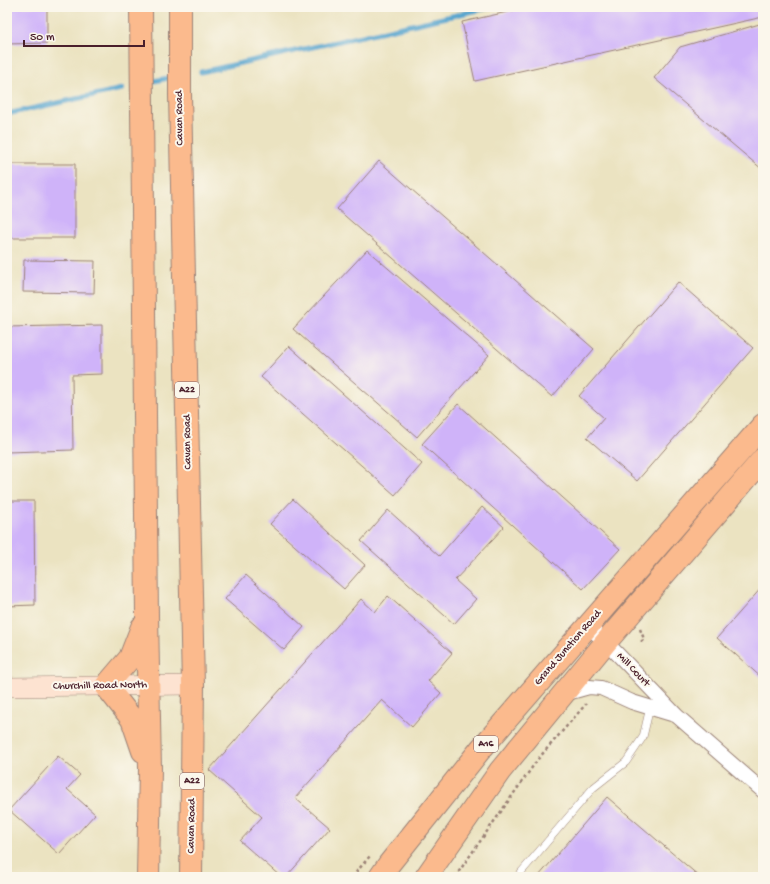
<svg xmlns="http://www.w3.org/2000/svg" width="770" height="884" viewBox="0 0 770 884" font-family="'Gochi Hand',sans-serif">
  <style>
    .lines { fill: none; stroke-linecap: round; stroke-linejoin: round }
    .stream { stroke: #53a3cd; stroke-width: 5 }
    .building { fill: #cfb3f9 }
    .lane-casing { stroke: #9a8176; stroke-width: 8 }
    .street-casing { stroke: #9a8176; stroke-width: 16 }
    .secondary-casing { stroke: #9a8176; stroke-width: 20 }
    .primary-casing { stroke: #9a8176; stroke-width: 24 }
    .highway-casing { stroke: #9a8176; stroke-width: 24 }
    .path { stroke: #9a8176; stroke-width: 2.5; stroke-dasharray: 3 3; stroke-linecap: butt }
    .lane { stroke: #fff; stroke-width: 7 }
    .street { stroke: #fff; stroke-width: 14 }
    .secondary { stroke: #fde3d1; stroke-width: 19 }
    .primary { stroke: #fbba8d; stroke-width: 22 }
    .highway { stroke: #fbba8d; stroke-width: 22 }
    .labels { text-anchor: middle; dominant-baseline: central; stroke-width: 4; stroke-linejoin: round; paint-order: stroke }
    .shield { fill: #fbf7ec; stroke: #7f6065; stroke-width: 1 }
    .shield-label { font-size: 10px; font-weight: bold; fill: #4a1f2b }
    .street-label { font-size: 11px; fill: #4a1f2b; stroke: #fbf7ec }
  </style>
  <rect width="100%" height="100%" fill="#fbf7ec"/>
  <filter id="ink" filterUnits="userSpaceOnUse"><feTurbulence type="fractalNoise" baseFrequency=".025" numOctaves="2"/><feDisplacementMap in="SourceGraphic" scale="8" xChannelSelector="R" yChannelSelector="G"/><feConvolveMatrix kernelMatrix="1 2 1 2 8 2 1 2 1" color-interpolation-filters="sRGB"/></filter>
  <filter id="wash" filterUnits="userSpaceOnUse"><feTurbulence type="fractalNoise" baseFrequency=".012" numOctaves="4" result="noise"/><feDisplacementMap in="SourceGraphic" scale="16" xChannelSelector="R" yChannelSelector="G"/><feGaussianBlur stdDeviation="0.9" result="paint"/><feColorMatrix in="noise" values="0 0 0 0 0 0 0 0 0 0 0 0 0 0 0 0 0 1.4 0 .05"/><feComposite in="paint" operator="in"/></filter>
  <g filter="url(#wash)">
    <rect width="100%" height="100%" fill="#ebe3c1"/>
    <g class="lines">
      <path class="stream" d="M201 72 492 7
        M154 81 173 77
        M7 114 122 89"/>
    </g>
    <g id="blocks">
      <path class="building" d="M7 7H47V43L7 44Z
        M530 7H763V17L475 81 462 22Z
        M763 23V170L654 78 680 47Z
        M379 161 594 349 552 397 337 209Z
        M7 164H75V238H7Z
        M367 250 489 355 417 437 293 329Z
        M24 260 95 261 94 293 23 292Z
        M678 282 753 348 637 481 587 438 604 418 579 396Z
        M102 325V374L72 375 73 450 7 452V327Z
        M289 346 422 464 395 495 261 377Z
        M458 404 620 549 583 589 422 444Z
        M293 499 365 565 344 589 270 524Z
        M7 501H34L35 605 7 606Z
        M482 507 504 527 455 580 476 599 454 624 361 541 388 510 439 556Z
        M246 575 304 627 284 650 225 599Z
        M763 586V679L717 638Z
        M388 596 452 653 428 681 441 693 412 727 382 700 295 798 330 828 286 877H281L240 841 262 817 209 770 361 599 375 612Z
        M58 756 80 775 67 789 95 814 59 854 9 810Z
        M607 797 700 877H538Z"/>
    </g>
  </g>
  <g filter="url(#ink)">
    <use href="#blocks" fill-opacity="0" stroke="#9a8176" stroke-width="1"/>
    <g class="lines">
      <defs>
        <path id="lane" d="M517 877 593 788 626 762 643 737 650 707"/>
        <path id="street" d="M587 626 606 642 677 716 763 791
          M564 694 589 687 601 688 632 702 675 715"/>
        <path id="secondary" d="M7 687 193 685"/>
        <path id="primary" d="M141 7 147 616 150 769 148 877
          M180 7V95L193 685 191 877
          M142 627 130 658 106 686 132 719 143 751"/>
        <path id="highway" d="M380 877 389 864 480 750 763 425
          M426 877 500 771 606 642 763 459"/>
      </defs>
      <use href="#lane" class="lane-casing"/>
      <use href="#street" class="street-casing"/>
      <use href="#secondary" class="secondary-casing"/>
      <use href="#primary" class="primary-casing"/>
      <use href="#highway" class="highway-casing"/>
      <path class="path" d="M640 629 644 639 641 642
        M352 877 370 856
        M455 877 538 759 586 704"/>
      <use href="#lane" class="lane"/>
      <use href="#street" class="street"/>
      <use href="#secondary" class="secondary"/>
      <use href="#primary" class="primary"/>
      <use href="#highway" class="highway"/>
    </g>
  </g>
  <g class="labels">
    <g class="shield">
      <rect x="175" y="382" width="24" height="16" rx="3"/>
      <rect x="474" y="736" width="24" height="16" rx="3"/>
      <rect x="180" y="773" width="24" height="16" rx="3"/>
    </g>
    <g class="shield-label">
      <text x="187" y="390">A22</text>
      <text x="486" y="744">A16</text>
      <text x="192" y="781">A22</text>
    </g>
    <g class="street-label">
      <text transform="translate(180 118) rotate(-91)">Cavan Road</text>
      <text transform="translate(188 442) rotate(-91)">Cavan Road</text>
      <text transform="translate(568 648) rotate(-49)">Grand Junction Road</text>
      <text transform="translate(633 670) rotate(46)">Mill Court</text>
      <text transform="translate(100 686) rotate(-1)">Churchill Road North</text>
      <text transform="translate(192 826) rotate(-89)">Cavan Road</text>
    </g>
  </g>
  <rect width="770" height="884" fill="none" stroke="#fbf7ec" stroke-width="24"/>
  <path d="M24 40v6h120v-6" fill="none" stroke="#4a1f2b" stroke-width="2"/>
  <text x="30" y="40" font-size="12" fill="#4a1f2b" stroke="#fbf7ec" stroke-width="3" paint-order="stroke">50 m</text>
</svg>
